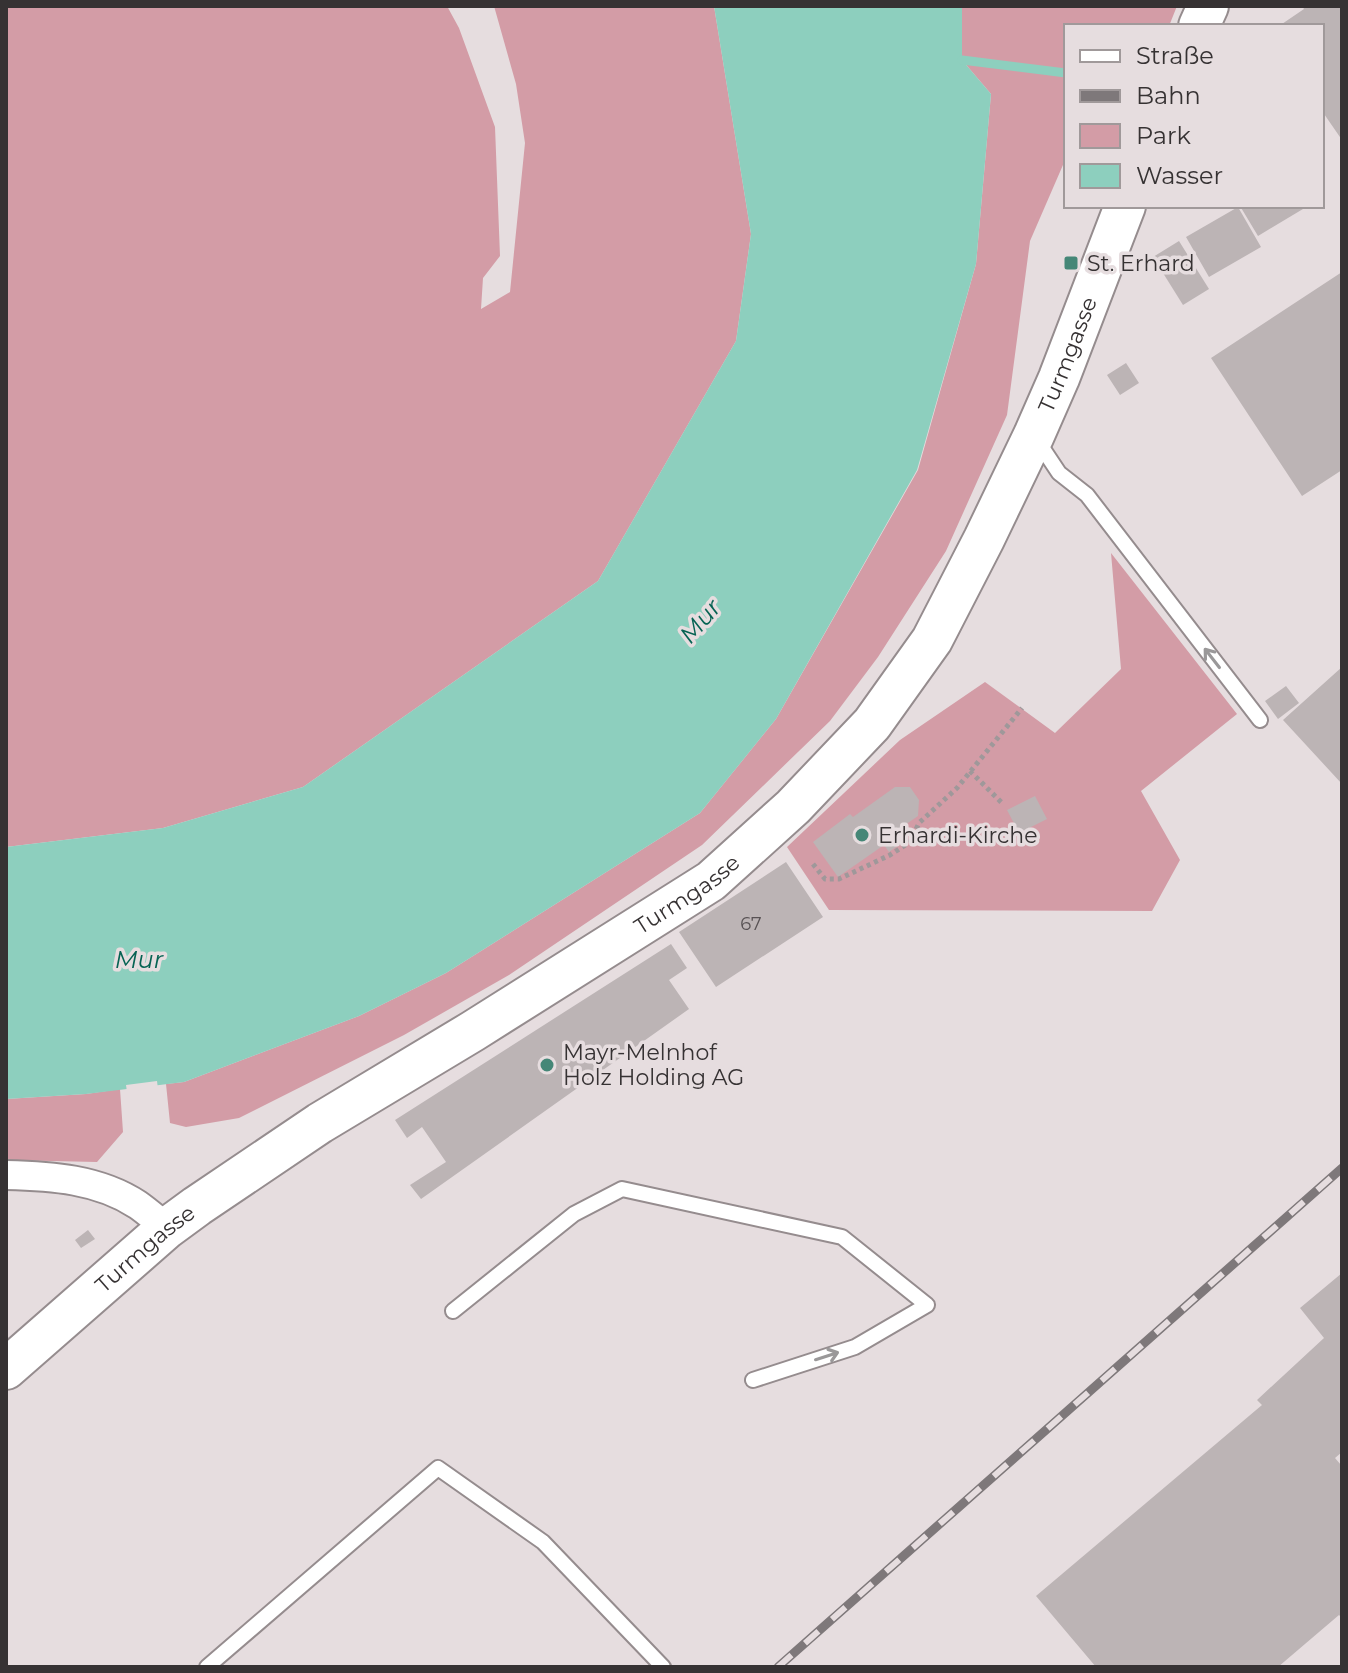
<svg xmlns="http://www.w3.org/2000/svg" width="1348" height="1673" viewBox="0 0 1348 1673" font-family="Montserrat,sans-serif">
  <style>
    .green { fill: #d39ca6 }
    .water { fill: #8dcfbe }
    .pier { fill: #e6dddf }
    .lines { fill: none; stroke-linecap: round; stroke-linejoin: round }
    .stream { stroke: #8dcfbe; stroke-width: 9 }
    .building { fill: #bcb4b5 }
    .service-casing { stroke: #958c8e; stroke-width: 18 }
    .minor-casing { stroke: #958c8e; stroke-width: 32 }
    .secondary-casing { stroke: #958c8e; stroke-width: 44 }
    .path { stroke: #9f989a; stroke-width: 5; stroke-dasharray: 4 4; stroke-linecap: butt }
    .service { stroke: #fff; stroke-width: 14 }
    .minor { stroke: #fff; stroke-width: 28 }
    .secondary { stroke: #fff; stroke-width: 40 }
    .rail-casing { stroke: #7e787a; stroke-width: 9 }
    .rail { stroke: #e6dddf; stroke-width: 6; stroke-dasharray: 18; stroke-linecap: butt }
    .oneway { stroke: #9a9899 }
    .poi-dot { fill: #458777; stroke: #e6dddf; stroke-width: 3 }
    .labels { text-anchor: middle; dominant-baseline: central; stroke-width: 7; stroke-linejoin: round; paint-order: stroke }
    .number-label { font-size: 18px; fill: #585254 }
    .poi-label { font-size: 22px; fill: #363233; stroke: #e6dddf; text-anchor: start }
    .street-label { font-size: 22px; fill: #363233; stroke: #e6dddf }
    .water-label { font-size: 24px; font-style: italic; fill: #066353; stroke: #e6dddf }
  </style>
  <rect width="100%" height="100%" fill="#e6dddf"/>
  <path class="green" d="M6 6H447L459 28 495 127 500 256 483 278 481 309 510 292 525 143 516 84 494 6H714L751 234 736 341 598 581 303 787 163 828 6 847Z
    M962 6H1177L1169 26H1066V158L1030 241 1007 415 946 551 878 657 830 721 702 845 509 975 404 1035 239 1118 186 1127 170 1123 166 1084 184 1082 359 1016 446 973 700 813 776 719 918 470 976 264 991 94 962 60Z
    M1111 553 1237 714 1141 791 1180 860 1152 911 829 910 787 847 900 740 985 682 1055 733 1121 669Z
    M120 1089 123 1132 97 1162 6 1160V1099L86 1094Z"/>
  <path class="water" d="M714 6H962V60L991 94 976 264 917 470 776 719 700 813 446 973 359 1016 184 1082 86 1094 6 1099V847L163 828 303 787 598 581 736 341 751 234Z"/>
  <path class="pier" d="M157 1081 158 1089 127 1092 126 1085Z"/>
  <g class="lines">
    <path class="stream" d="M962 60 1066 73"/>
  </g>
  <path class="building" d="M1302 6H1342V140L1322 111V26H1279L1304 9Z
    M1240 206H1308L1258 236Z
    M1238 207 1261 247 1209 277 1186 237Z
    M1179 241 1209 289 1183 305 1153 257Z
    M1342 272V470L1302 496 1211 358Z
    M1126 363 1139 383 1120 395 1107 375Z
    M1342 667V784L1283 720Z
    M1286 686 1299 703 1278 719 1265 701Z
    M895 787H910L919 800 918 816 899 829 906 840 889 852 884 845 838 877 813 842 850 814 853 817Z
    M1035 796 1047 819 1019 833 1007 810Z
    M786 862 823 917 716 987 679 932Z
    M671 944 687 968 669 980 689 1009 421 1199 410 1185 446 1162 422 1127 407 1138 395 1120Z
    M88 1230 95 1239 81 1248 75 1240Z
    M1342 1273V1452L1335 1458 1341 1465 1342 1464V1618L1339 1615 1278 1667H1096L1036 1596 1262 1405 1257 1400 1324 1338 1300 1308Z"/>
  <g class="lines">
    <defs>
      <path id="service" d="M1037 440 1059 473 1087 495 1260 720
        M453 1311 574 1214 622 1189 842 1237 927 1305 855 1347 753 1380
        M207 1667 438 1468 543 1542 663 1667"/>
      <path id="minor" d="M6 1175C51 1176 99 1179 138 1205 148 1212 158 1221 167 1228"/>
      <g id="secondary">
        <path d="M1199 26 1208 6"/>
        <path id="s1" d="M6 1369 167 1228 197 1206 320 1123 473 1031 711 881 793 807 872 724 932 640 984 539 1034 435 1059 378 1125 206"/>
      </g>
    </defs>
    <use href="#service" class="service-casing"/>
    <use href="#minor" class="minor-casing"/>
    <use href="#secondary" class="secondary-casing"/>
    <path class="path" d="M970 771 1003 804
      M813 864 825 879H839L890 855 910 842 919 823 957 788 1022 708"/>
    <use href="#service" class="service"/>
    <use href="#minor" class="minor"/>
    <use href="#secondary" class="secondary"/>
    <defs>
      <path id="rail" d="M778 1667 1342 1168"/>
    </defs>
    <use href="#rail" class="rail-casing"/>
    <use href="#rail" class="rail"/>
  </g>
  <defs><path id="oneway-shaft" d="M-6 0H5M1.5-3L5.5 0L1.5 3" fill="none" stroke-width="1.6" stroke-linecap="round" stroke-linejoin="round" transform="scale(2)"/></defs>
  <g class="oneway">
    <use href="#oneway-shaft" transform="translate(1212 658) rotate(-128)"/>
    <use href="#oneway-shaft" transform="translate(827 1356) rotate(-18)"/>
  </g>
  <g class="poi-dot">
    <rect x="1063" y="255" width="16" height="16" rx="4"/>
    <circle cx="862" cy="835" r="8"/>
    <circle cx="547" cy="1065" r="8"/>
  </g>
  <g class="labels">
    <g class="number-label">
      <text x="751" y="924">67</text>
    </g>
    <g class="poi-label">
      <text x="1087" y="263">St. Erhard</text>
      <text x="878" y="835">Erhardi-Kirche</text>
      <text x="563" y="1052">Mayr-Melnhof<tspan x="563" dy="25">Holz Holding AG</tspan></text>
    </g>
    <g class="street-label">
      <text stroke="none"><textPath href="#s1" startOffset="1504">Turmgasse</textPath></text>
      <text stroke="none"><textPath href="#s1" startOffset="832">Turmgasse</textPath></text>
      <text stroke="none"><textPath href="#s1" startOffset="184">Turmgasse</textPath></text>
    </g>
    <g class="water-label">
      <text transform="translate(700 621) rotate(-49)">Mur</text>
      <text x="139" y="959">Mur</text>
    </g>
  </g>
  <rect width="1348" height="1673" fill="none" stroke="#363233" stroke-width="16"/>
  <rect x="1064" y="24" width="260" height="184" fill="#e6dddf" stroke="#a0999a" stroke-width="2"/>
  <rect x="1080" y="50" width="40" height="12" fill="#ffffff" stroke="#a0999a" stroke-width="2"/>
  <text x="1136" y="64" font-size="24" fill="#363233">Straße</text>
  <rect x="1080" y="90" width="40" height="12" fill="#7e787a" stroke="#a0999a" stroke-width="2"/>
  <text x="1136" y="104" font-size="24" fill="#363233">Bahn</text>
  <rect x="1080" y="124" width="40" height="24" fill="#d39ca6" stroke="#a0999a" stroke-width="2"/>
  <text x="1136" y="144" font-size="24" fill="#363233">Park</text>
  <rect x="1080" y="164" width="40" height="24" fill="#8dcfbe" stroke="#a0999a" stroke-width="2"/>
  <text x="1136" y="184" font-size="24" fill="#363233">Wasser</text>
</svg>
